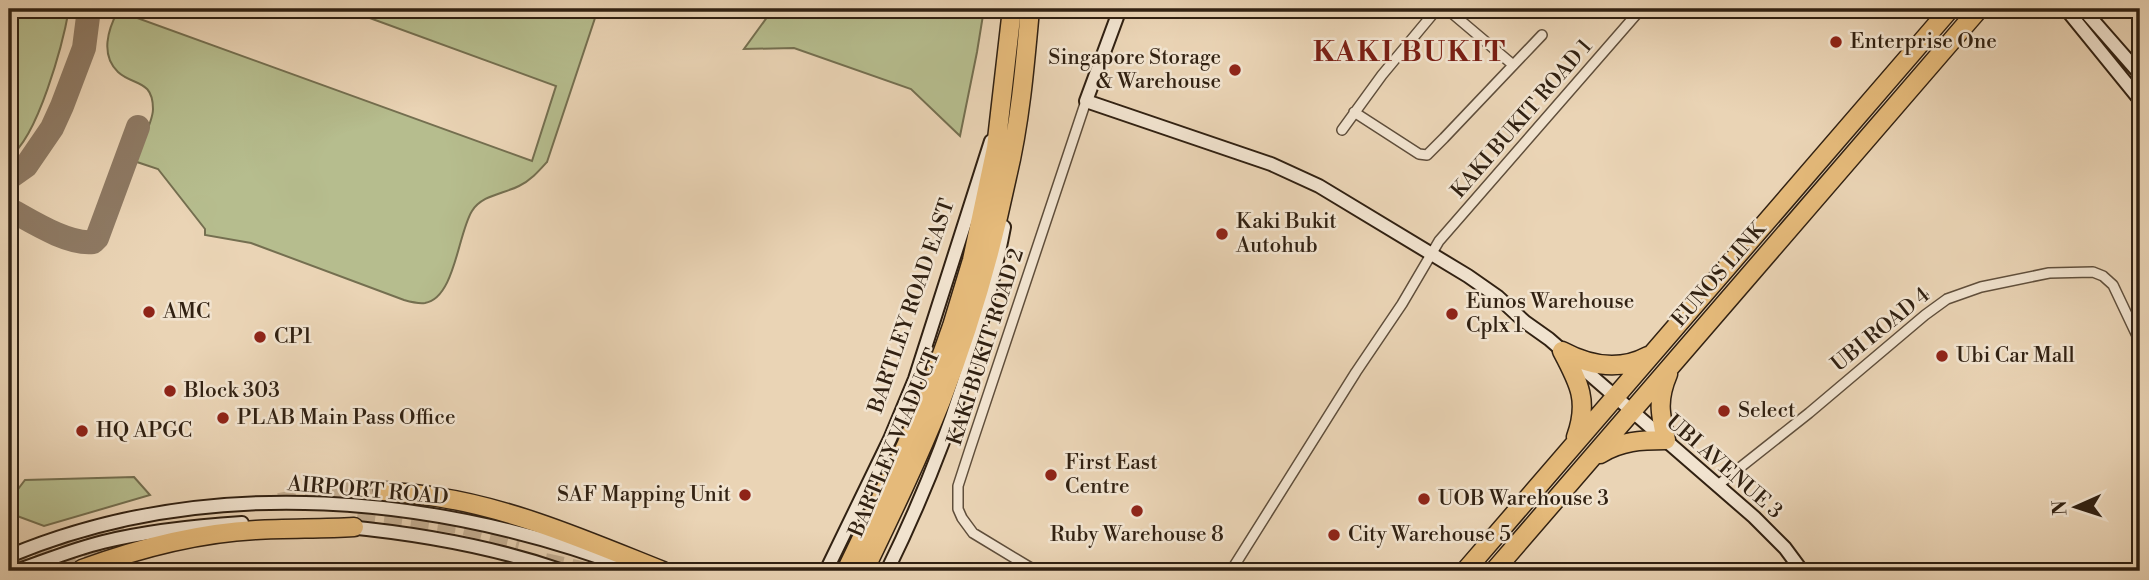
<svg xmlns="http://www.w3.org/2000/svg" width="2149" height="580" viewBox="0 0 2149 580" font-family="'Libre Bodoni',serif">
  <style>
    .green { fill: #b6bd8e; stroke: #746f50; stroke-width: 2 }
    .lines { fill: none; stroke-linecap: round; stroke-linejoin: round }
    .taxiway { stroke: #8e7a64; stroke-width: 24 }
    .highway-tunnel { stroke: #c5b094; stroke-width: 18; stroke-dasharray: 18 9; stroke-linecap: butt }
    .street-casing { stroke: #5f4e3b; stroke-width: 12 }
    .secondary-casing { stroke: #312112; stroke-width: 16 }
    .highway-casing { stroke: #312112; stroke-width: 21 }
    .street { stroke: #f1e3cf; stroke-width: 9 }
    .secondary { stroke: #f1e3cf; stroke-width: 12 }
    .highway { stroke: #e5ba7a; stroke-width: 18 }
    .poi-dot { fill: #8f2418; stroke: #f1e3cf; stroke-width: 2.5 }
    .labels { text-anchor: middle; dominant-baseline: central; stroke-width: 5; stroke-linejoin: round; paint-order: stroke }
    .poi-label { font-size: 21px; fill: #312112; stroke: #f1e3cf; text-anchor: start }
    .street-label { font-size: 21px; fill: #312112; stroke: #f1e3cf }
    .district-label { font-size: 28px; font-weight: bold; letter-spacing: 2px; fill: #7a1f14; stroke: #f1e3cf }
  </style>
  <rect width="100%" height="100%" fill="#ead4b5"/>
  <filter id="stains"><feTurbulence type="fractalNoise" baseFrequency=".00286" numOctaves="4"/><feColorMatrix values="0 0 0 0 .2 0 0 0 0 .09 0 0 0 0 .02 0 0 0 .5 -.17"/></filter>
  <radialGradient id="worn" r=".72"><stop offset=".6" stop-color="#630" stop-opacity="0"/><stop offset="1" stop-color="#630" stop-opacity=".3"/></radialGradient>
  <path class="green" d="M9 9H69C63 43 38 138 9 157Z
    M345 9H598L547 162C538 172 530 181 519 186 503 194 482 195 472 211 458 233 455 298 425 303 418 304 411 302 404 300L251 243 205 235V229L158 169 134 161C139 147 153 123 153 109 153 79 133 86 118 72 100 55 108 29 118 11L532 161 556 86Z
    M773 9H984L977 52 960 136 911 89 794 48 744 49Z
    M134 477 150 495 44 526 9 513V501L25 480Z"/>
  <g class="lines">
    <path class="taxiway" d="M9 178 26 166 52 128 62 106 84 48 89 9
      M9 209C31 221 68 245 93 242L97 238 138 127"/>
    <path class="highway-tunnel" d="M279 502 334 491H383
      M358 511 459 525 520 540
      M545 562 586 571
      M9 563 123 526
      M32 571 112 545"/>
    <defs>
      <path id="street" d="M1447 9 1512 64
        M1354 112 1419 154 1427 155 1444 138 1542 35
        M1342 130 1382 75 1437 9
        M1718 485 1809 413 1925 315 1947 299 1981 287 2049 273 2093 272 2103 276 2113 285 2140 342
        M1036 571 973 533 962 518 958 509V486L970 449 1086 101
        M1231 571 1356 372 1402 304 1439 241 1641 9"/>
      <path id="secondary" d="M1120 9 1086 101 1271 164 1319 186 1468 276 1498 297 1525 322 1549 339 1754 517 1785 548 1802 571
        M2066 9 2140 100
        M2083 9 2140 74
        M348 527C420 534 494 547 563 571
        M9 556C210 472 439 495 638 571
        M16 571C45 561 74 549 103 542 148 531 196 526 242 523
        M826 571 890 439 915 379 991 141
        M887 571C940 463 981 346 1004 227"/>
      <path id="highway" d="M1562 351C1579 383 1589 401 1576 437
        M1562 351C1590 366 1620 371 1648 356
        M1600 454C1621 441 1641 440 1666 440 1660 413 1657 400 1668 374
        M383 491C401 493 419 494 437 497 515 509 590 542 663 571
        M82 569C137 549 197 533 256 530 288 528 321 529 354 527
        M846 571 906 446 930 388 952 326 972 260 996 148 1012 9
        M864 571C891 515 918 459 941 401 969 329 991 253 1007 177 1020 123 1025 65 1030 9
        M1465 571 1950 9
        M1494 571 1979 9"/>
    </defs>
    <use href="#street" class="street-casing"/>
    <use href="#secondary" class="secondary-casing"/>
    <use href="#highway" class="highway-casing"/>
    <use href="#street" class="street"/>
    <use href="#secondary" class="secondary"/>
    <use href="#highway" class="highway"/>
  </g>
  <g class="poi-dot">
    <circle cx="1836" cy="42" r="7"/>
    <circle cx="1235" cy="70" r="7"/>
    <circle cx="1222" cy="234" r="7"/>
    <circle cx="149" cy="312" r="7"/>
    <circle cx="1452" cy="314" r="7"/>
    <circle cx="260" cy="337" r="7"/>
    <circle cx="1942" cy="356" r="7"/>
    <circle cx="170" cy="391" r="7"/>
    <circle cx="1724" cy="411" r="7"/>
    <circle cx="223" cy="418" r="7"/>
    <circle cx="82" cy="431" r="7"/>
    <circle cx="1051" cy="475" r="7"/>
    <circle cx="745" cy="495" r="7"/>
    <circle cx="1424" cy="499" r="7"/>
    <circle cx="1137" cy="511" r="7"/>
    <circle cx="1334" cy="535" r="7"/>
  </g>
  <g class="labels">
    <g class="poi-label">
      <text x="1850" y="42">Enterprise One</text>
      <text x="1221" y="58" text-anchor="end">Singapore Storage<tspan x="1221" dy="24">&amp; Warehouse</tspan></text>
      <text x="1236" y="222">Kaki Bukit<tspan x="1236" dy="24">Autohub</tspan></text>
      <text x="1466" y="302">Eunos Warehouse<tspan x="1466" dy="24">Cplx 1</tspan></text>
      <text x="163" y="312">AMC</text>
      <text x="274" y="337">CP1</text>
      <text x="1956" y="356">Ubi Car Mall</text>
      <text x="184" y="391">Block 303</text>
      <text x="1738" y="411">Select</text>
      <text x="237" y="418">PLAB Main Pass Office</text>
      <text x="96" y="431">HQ APGC</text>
      <text x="1065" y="463">First East<tspan x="1065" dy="24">Centre</tspan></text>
      <text x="731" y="495" text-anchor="end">SAF Mapping Unit</text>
      <text x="1438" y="499">UOB Warehouse 3</text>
      <text x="1137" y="535" text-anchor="middle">Ruby Warehouse 8</text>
      <text x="1348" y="535">City Warehouse 5</text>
    </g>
    <g class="street-label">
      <text transform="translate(1522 119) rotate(-49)">KAKI BUKIT ROAD 1</text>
      <text transform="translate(1719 275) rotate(-49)">EUNOS LINK</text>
      <text transform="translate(912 306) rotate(-71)">BARTLEY ROAD EAST</text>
      <text transform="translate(1881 330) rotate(-39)">UBI ROAD 4</text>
      <text transform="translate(986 347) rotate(-72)">KAKI BUKIT ROAD 2</text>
      <text transform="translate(895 443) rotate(-67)">BARTLEY VIADUCT</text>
      <text transform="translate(1724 467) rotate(41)">UBI AVENUE 3</text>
      <text transform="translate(368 491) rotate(5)">AIRPORT ROAD</text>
    </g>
    <g class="district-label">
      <text x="1410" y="52">KAKI BUKIT</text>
    </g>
  </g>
  <rect width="2149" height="580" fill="none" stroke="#ead4b5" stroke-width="35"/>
  <rect x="10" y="10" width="2128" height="559" fill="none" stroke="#312112" stroke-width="3.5"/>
  <rect x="18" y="18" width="2114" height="545" fill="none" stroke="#312112" stroke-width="2"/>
  <g transform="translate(2076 507) rotate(267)" stroke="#f1e3cf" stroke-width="5" paint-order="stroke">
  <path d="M0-5L12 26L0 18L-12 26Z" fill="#312112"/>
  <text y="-10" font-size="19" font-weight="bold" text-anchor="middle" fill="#312112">N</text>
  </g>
  <rect width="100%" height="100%" filter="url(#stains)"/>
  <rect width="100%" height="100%" fill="url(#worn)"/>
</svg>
